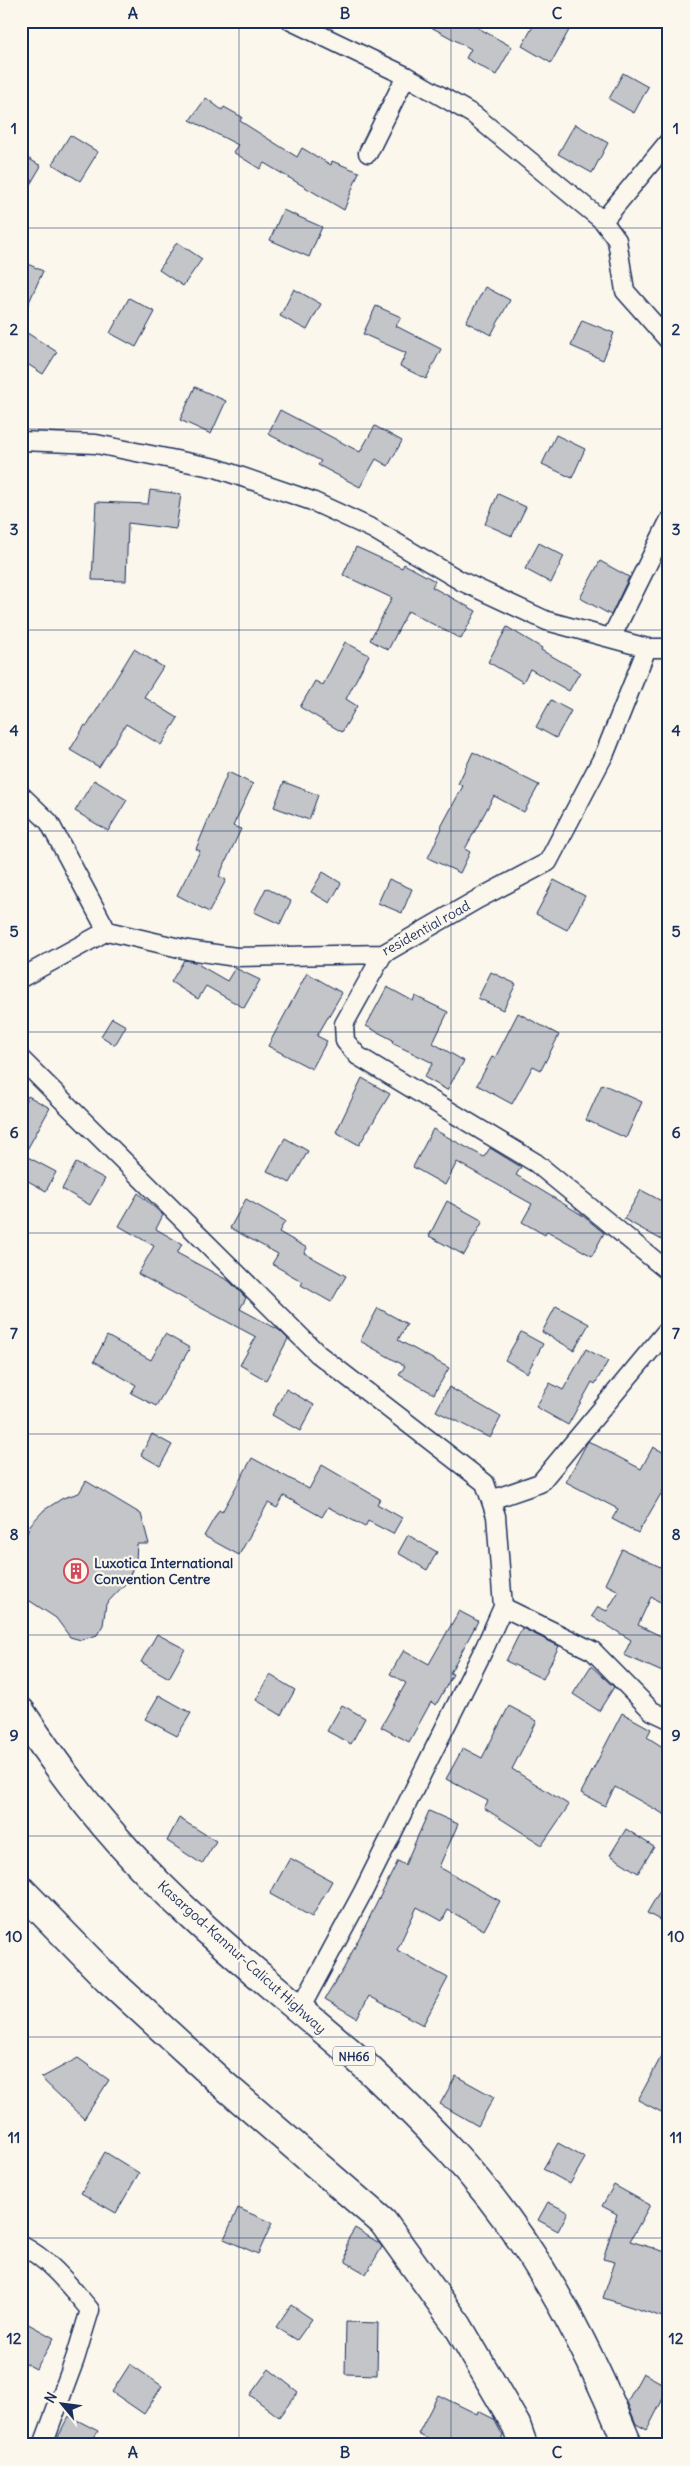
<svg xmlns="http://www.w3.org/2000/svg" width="690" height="2466" viewBox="0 0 690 2466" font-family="Delius,sans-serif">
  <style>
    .building { fill: #c3c5c9; stroke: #1b2f5e }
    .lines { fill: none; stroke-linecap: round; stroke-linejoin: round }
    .street-casing { stroke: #1b2f5e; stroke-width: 21 }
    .highway-casing { stroke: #1b2f5e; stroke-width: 31 }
    .street { stroke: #fbf7ec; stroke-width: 18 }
    .highway { stroke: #fbf7ec; stroke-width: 28 }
    .grid { fill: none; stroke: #1b2f5e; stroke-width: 1; stroke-opacity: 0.55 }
    .labels { text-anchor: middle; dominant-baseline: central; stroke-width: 4.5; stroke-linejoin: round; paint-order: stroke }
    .shield { fill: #fbf7ec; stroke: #5e6b89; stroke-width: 1 }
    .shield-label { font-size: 12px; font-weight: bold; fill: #1b2f5e }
    .street-label { font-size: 14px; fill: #1b2f5e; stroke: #fbf7ec }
    .poi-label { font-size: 14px; font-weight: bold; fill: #1b2f5e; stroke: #fbf7ec; text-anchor: start }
    .neatline { fill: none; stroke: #1b2f5e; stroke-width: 2 }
    .grid-label { font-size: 16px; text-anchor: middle; font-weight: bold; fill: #1b2f5e }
  </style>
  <rect width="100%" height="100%" fill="#fbf7ec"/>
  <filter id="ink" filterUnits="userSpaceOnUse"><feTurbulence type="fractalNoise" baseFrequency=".02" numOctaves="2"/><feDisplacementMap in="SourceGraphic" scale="10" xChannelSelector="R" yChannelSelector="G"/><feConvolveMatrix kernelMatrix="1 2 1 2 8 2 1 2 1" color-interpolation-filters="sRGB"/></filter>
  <g filter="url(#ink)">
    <path class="building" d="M420 21H466L512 47 496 75 466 58 471 49Z
      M536 21H574L551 63 522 46Z
      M623 73 648 87 634 113 609 99Z
      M206 98 222 110 224 107 242 117 240 121 297 157 302 148 331 165 332 161 359 172 344 210 264 163 260 169 233 152 238 145 190 120Z
      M575 124 608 143 592 173 558 154Z
      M70 135 98 152 80 181 52 164Z
      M21 154 41 166 21 200Z
      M283 210 322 227 309 257 270 240Z
      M177 242 202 259 183 286 159 270Z
      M21 261 43 271 21 320Z
      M485 287 510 300 491 335 466 322Z
      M294 289 321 304 307 330 280 316Z
      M129 298 155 312 136 347 110 333Z
      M376 306 401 317 396 326 441 349 426 379 400 366 406 353 363 334Z
      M582 320 614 333 603 360 571 346Z
      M21 329 57 352 43 374 21 360Z
      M195 387 226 401 211 434 180 420Z
      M280 410 360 452 375 426 402 441 388 466 376 459 360 487 318 465 321 461 268 434Z
      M556 435 585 449 572 478 542 464Z
      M150 490 181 494 176 529 128 523 126 581 92 580 96 502 148 504Z
      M498 494 526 507 512 536 485 524Z
      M539 543 564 556 551 583 525 569Z
      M356 547 402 568 404 564 435 581 432 587 476 611 461 639 408 611 388 650 370 640 392 598 343 575Z
      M600 561 629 577 611 615 580 598Z
      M507 627 542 648 541 650 580 672 569 691 530 669 523 682 488 662Z
      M345 642 369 655 346 699 357 706 342 732 300 707 315 681 323 685Z
      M134 649 163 667 144 697 178 718 161 745 126 724 99 767 70 750 85 725 87 726Z
      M551 700 571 711 556 738 536 727Z
      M473 752 539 785 524 812 494 796 465 849 470 852 460 873 428 858 442 828 441 827 463 786 458 784Z
      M228 772 253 784 233 826 241 829 219 876 226 880 209 912 177 895 200 851 196 849Z
      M94 780 127 800 108 831 75 811Z
      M284 782 318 795 309 820 274 807Z
      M323 872 341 883 330 903 311 892Z
      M389 879 412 889 402 913 378 903Z
      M554 880 585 896 567 930 536 914Z
      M266 888 291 901 280 924 254 912Z
      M184 960 194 962 227 981 235 968 260 980 244 1008 206 986 198 999 171 982Z
      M491 972 516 984 503 1010 478 998Z
      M307 973 342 993 317 1036 327 1041 312 1069 268 1046Z
      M387 987 413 1001 415 996 448 1012 433 1043 464 1061 447 1090 424 1077 433 1063 392 1043 393 1040 366 1026Z
      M518 1013 559 1035 541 1070 533 1066 512 1104 477 1085 492 1057 495 1058Z
      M112 1018 126 1026 115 1045 101 1036Z
      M362 1078 390 1094 359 1145 336 1132Z
      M602 1084 642 1102 626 1138 586 1120Z
      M28 1096 50 1108 24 1155 56 1172 46 1191 21 1177V1109Z
      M433 1129 484 1157 490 1148 521 1167 516 1175 582 1215 604 1233 592 1256 547 1231 545 1235 522 1222 532 1204 457 1162 445 1185 413 1167Z
      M285 1138 308 1151 290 1183 267 1171Z
      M76 1163 105 1179 90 1205 62 1189Z
      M641 1190 669 1205V1244L624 1219Z
      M138 1193 163 1215 156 1229 182 1244 177 1253 229 1281 246 1298 240 1309 279 1330 288 1339 266 1380 240 1365 256 1337 138 1274 154 1246 119 1226Z
      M246 1199 285 1221 279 1232 307 1248 304 1253 346 1276 331 1302 301 1285 303 1282 272 1264 278 1254 230 1228Z
      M447 1201 483 1221 464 1255 429 1236Z
      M556 1306 589 1324 574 1350 542 1332Z
      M378 1308 407 1324 398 1340 449 1368 434 1394 399 1375 405 1366 360 1341Z
      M521 1332 543 1344 527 1373 505 1360Z
      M165 1334 190 1348 156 1406 131 1393 136 1385 94 1361 107 1336 151 1360Z
      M586 1349 608 1361 595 1384 592 1382 568 1425 536 1407 550 1383 563 1390Z
      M449 1387 501 1417 490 1438 436 1411Z
      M286 1389 314 1405 300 1431 272 1415Z
      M152 1434 172 1445 160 1466 141 1455Z
      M588 1441 641 1469 653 1447 669 1455V1480L638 1533 612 1519 618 1509 566 1482Z
      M252 1458 309 1489 322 1465 380 1499 377 1504 402 1518 393 1534 368 1521 365 1527 328 1507 322 1517 284 1496 277 1508 268 1503 239 1555 204 1536 219 1510 222 1512Z
      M86 1481 141 1514 149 1544H137L136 1560 127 1582 106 1604 103 1625 97 1635 81 1640 70 1637 56 1618 30 1601 21 1603V1550L30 1525 44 1510 63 1498 79 1493Z
      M408 1535 437 1552 427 1570 398 1553Z
      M622 1549 669 1571V1607L651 1597 638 1625 669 1640V1675L624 1655 631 1640 592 1616 598 1607 607 1611 619 1591 605 1584Z
      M459 1611 478 1621 450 1673 453 1674 436 1705 431 1702 409 1742 381 1727 406 1683 390 1674 404 1650 429 1664Z
      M522 1628 559 1646 543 1679 506 1661Z
      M157 1634 185 1649 169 1678 141 1662Z
      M591 1666 614 1687 599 1711 573 1694Z
      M270 1675 295 1690 281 1715 256 1700Z
      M159 1695 191 1713 177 1736 145 1719Z
      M342 1705 365 1718 351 1744 327 1731Z
      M509 1706 537 1721 512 1769 569 1805 542 1845 484 1808 488 1801 446 1779 463 1748 482 1758Z
      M622 1713 651 1729 647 1737 669 1751V1817L615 1787 605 1806 581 1793Z
      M429 1811 458 1824 439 1867 500 1901 484 1930 448 1910 442 1921 417 1907 397 1950 448 1978 423 2025 369 1996 357 2018 325 1999 344 1968 398 1861 405 1865Z
      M179 1818 216 1841 202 1864 167 1841Z
      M626 1829 654 1847 638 1873 610 1855Z
      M290 1858 332 1881 312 1917 270 1894Z
      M669 1875V1925L647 1913Z
      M669 2042V2116L638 2100Z
      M78 2058 109 2080 84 2119 41 2078Z
      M456 2076 494 2097 478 2126 440 2104Z
      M558 2143 585 2158 570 2184 543 2169Z
      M105 2152 139 2173 116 2213 81 2193Z
      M614 2185 650 2205 630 2241 669 2253V2319L603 2298 615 2262 603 2259 617 2214 602 2206Z
      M548 2202 568 2212 558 2231 538 2220Z
      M238 2208 272 2223 258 2254 224 2239Z
      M355 2228 379 2243 382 2247 366 2274 346 2262 347 2241Z
      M291 2305 312 2319 297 2340 276 2327Z
      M21 2320 54 2338 36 2369 21 2361Z
      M346 2322 378 2323 377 2375 345 2374Z
      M130 2364 162 2386 144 2414 112 2392Z
      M269 2369 298 2392 279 2417 250 2395Z
      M643 2373 669 2387 647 2430 636 2424 627 2402Z
      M438 2395 477 2414 478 2411 494 2419 503 2436 499 2445H439L418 2434Z
      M69 2416 98 2431 90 2445H54Z"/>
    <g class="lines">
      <defs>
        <path id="street" d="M291 21 406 76
          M669 141 603 221 617 240 625 291 669 341
          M368 153 406 76 474 115 603 221
          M21 441 96 444 216 468 312 501 373 529 461 581 547 621 647 648
          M611 638 669 521
          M21 795 49 822 107 931
          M383 954 344 1024 345 1041 358 1056 536 1163 669 1272
          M21 978 107 931 188 950 236 957 383 954 478 899 548 862 605 753 647 648H669
          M21 1059 318 1354 485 1483 496 1516 503 1607
          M491 1500 540 1483 669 1328
          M300 2009 363 1892 485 1647 503 1607 593 1651 652 1711 669 1719
          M21 2245C50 2260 69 2285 90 2310L75 2359 43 2445"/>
        <path id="highway" d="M21 1712C70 1788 128 1858 195 1919 248 1968 305 2013 360 2061 390 2088 420 2119 449 2149 531 2237 583 2335 628 2445
          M21 1890 108 1979 224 2085 383 2222 458 2326 516 2425 523 2445"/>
      </defs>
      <use href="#street" class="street-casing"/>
      <use href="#highway" class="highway-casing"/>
      <use href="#street" class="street"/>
      <use href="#highway" class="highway"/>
    </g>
  </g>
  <path class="grid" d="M239 21V2445M451 21V2445M21 228H669M21 429H669M21 630H669M21 831H669M21 1032H669M21 1233H669M21 1434H669M21 1635H669M21 1836H669M21 2037H669M21 2238H669"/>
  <defs>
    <symbol id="building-ring" viewBox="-11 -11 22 22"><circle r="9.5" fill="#fbf7ec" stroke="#d1495b" stroke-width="1.5"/><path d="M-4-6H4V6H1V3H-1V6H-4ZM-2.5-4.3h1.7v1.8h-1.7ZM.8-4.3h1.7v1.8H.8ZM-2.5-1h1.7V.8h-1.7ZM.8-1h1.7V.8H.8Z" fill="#d1495b"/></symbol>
  </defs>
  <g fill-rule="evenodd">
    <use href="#building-ring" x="62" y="1557" width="28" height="28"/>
  </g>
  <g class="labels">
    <rect class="shield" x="333" y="2046.5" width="42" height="19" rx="4"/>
    <g class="shield-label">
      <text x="354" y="2056">NH66</text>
    </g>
    <g class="street-label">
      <text transform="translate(426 928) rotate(-29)">residential road</text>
      <text transform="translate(242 1957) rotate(42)">Kasargod-Kannur-Calicut Highway</text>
    </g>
    <g class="poi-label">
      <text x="94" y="1563">Luxotica International<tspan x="94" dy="16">Convention Centre</tspan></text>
    </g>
  </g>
  <rect width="690" height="2466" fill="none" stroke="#fbf7ec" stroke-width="55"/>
  <g transform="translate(62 2404) rotate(299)" stroke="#fbf7ec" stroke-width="4" paint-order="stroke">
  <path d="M0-4L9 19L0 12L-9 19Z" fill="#1b2f5e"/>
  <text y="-8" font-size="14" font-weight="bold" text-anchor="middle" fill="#1b2f5e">N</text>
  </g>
  <rect x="28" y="28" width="634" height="2410" class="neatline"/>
  <g class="grid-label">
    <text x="133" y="19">A</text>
    <text x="345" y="19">B</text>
    <text x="557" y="19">C</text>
    <text x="14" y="134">1</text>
    <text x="676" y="134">1</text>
    <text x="14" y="335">2</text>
    <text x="676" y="335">2</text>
    <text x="14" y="535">3</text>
    <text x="676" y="535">3</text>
    <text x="14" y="736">4</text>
    <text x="676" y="736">4</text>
    <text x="14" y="937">5</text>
    <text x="676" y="937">5</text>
    <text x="14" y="1138">6</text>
    <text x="676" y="1138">6</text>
    <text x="14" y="1339">7</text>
    <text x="676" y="1339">7</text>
    <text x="14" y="1540">8</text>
    <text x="676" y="1540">8</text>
    <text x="14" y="1741">9</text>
    <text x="676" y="1741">9</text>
    <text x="14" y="1942">10</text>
    <text x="676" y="1942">10</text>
    <text x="14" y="2143">11</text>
    <text x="676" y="2143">11</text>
    <text x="14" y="2344">12</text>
    <text x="676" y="2344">12</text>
    <text x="133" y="2458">A</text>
    <text x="345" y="2458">B</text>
    <text x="557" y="2458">C</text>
  </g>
</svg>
